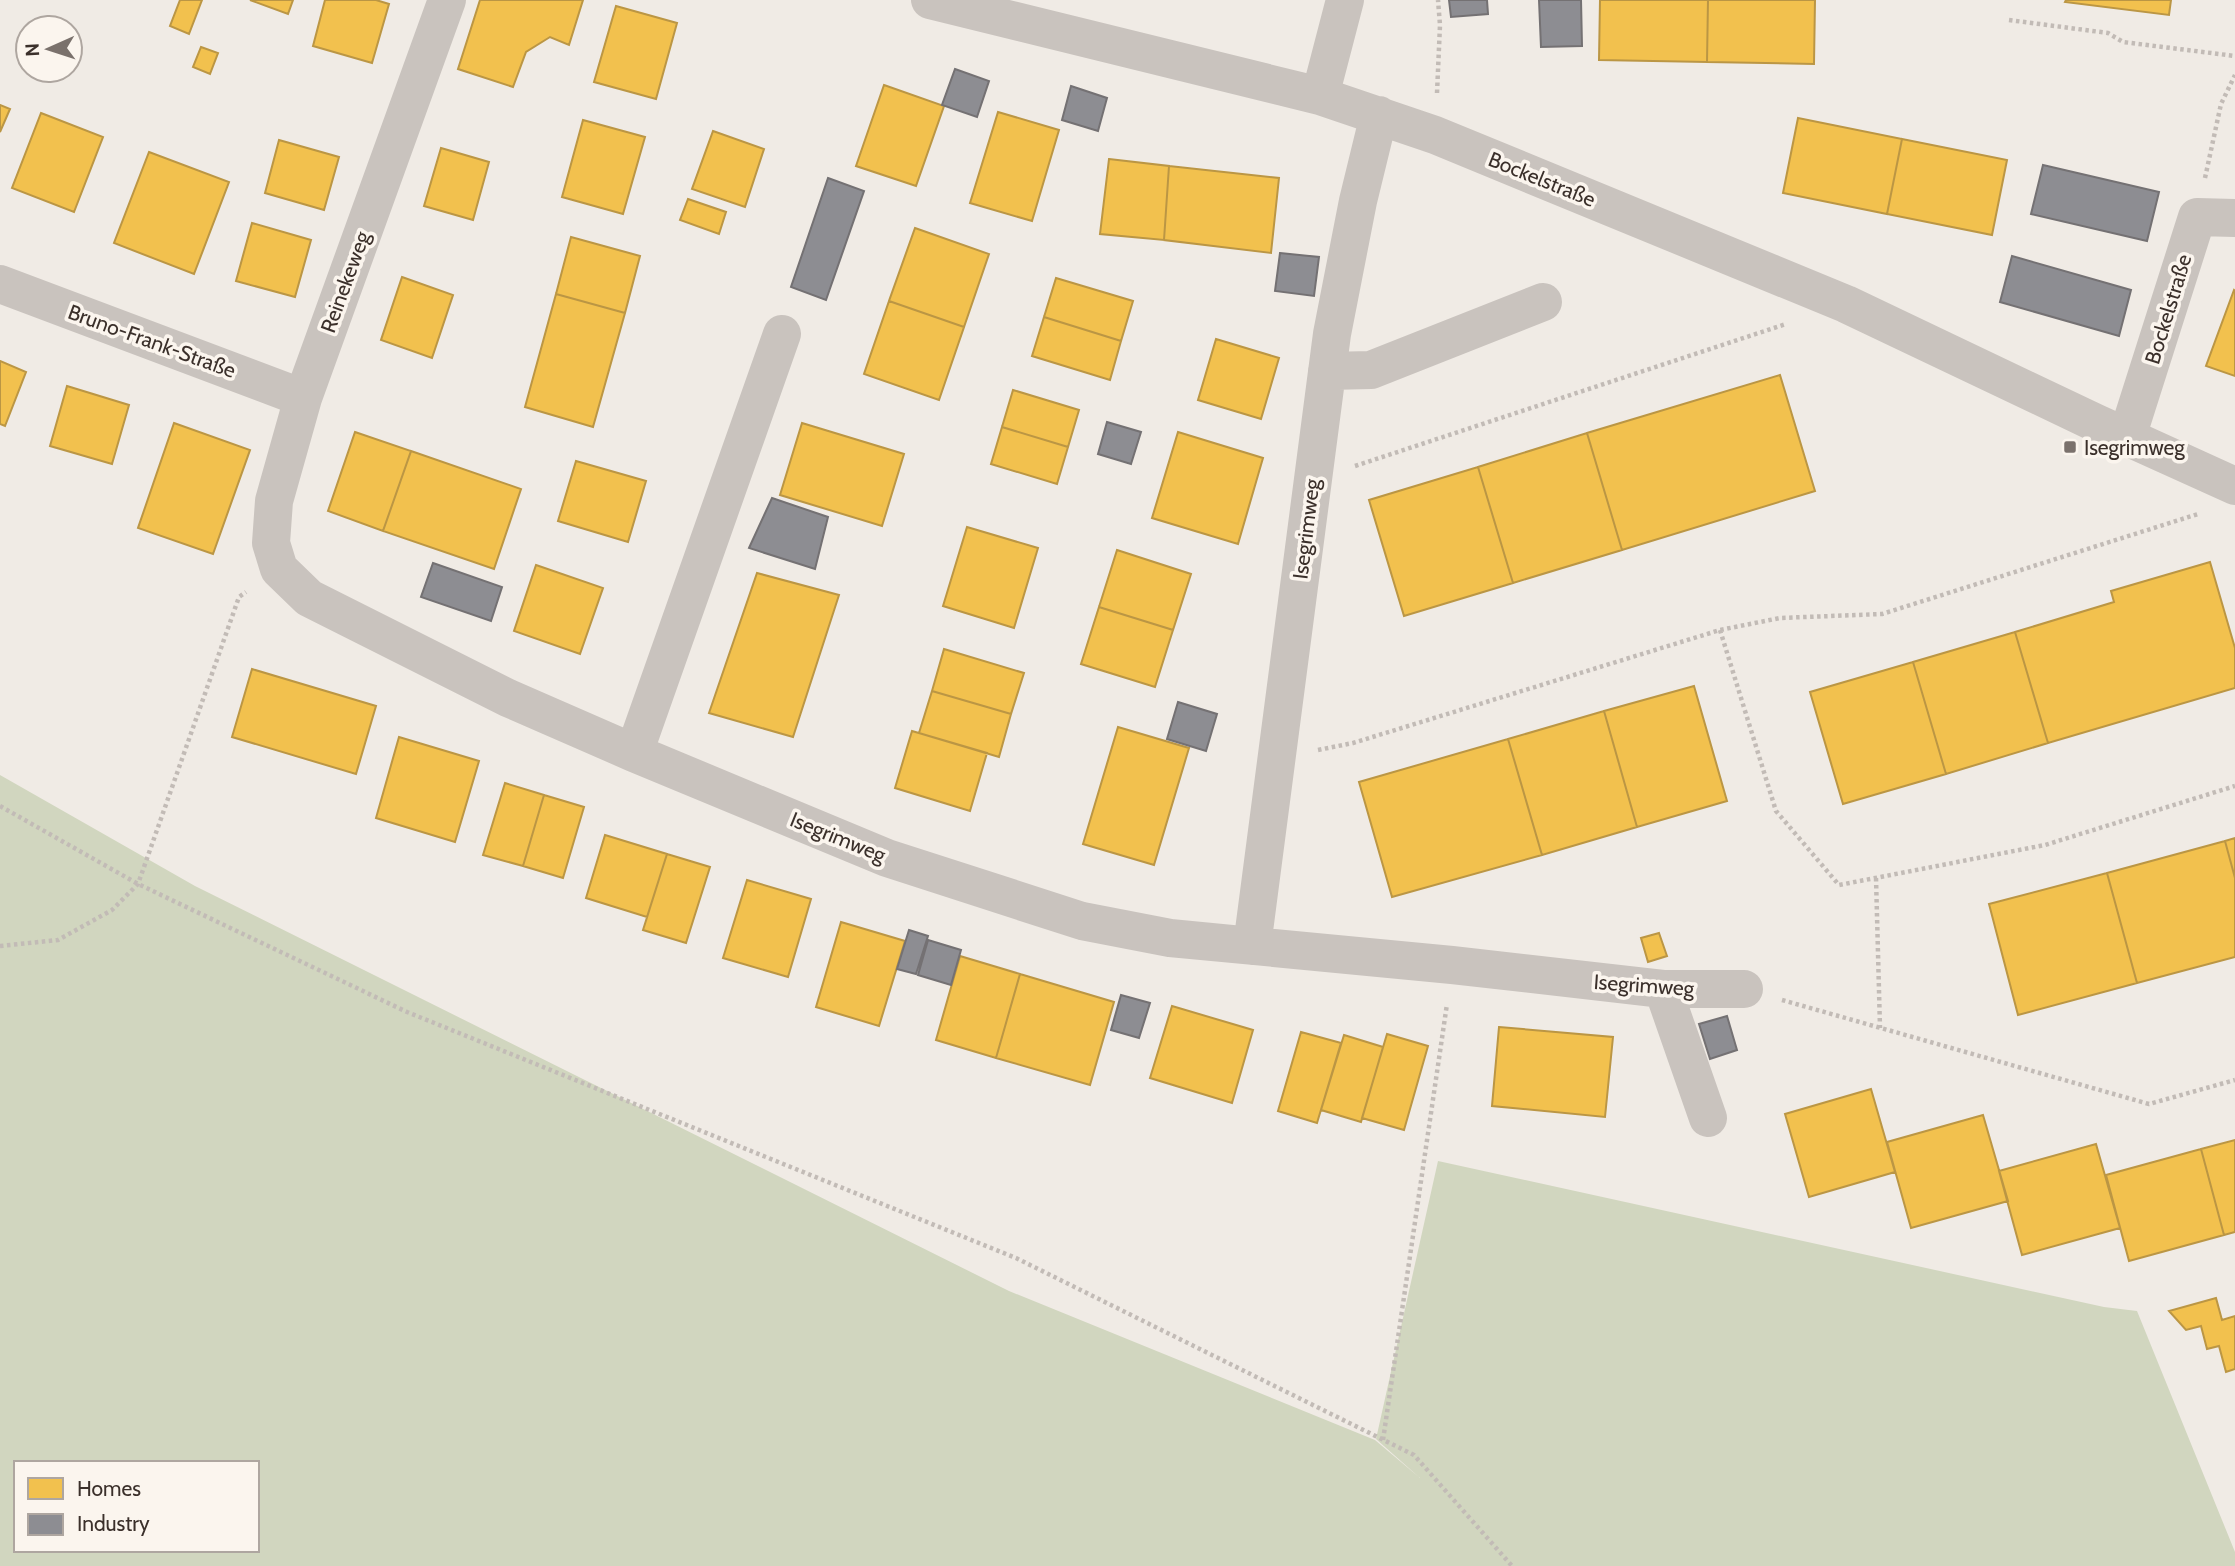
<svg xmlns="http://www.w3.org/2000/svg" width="2235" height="1566" viewBox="0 0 2235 1566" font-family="Cabin,sans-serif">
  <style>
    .green { fill: #d1d6bf; fill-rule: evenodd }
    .homes { fill: #f2c14e; stroke: #bb9644; stroke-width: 2 }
    .industry { fill: #8d8d92; stroke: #747173; stroke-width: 2 }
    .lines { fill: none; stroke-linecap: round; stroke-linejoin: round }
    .path { stroke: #c2bbb6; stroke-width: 4.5; stroke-dasharray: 3.5 3.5; stroke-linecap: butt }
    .minor { stroke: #c9c3be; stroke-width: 38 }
    .poi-dot { fill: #7a716c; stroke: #fbf5ee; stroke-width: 2.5 }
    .labels { text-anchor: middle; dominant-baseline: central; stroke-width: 7; stroke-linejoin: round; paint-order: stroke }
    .street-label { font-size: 21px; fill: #3b302b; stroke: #fbf5ee }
    .poi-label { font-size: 21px; fill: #3b302b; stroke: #fbf5ee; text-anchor: start }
  </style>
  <rect width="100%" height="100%" fill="#f0ebe5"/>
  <path class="green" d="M0 775 195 886 1009 1291 1375 1440 1420 1478 1376 1439 1438 1161 2104 1307 2137 1311 2235 1552V1566H0ZM16 1463H257V1550H16Z"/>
  <path class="homes" d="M180 0H202L189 34 170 26Z
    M250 0H293L288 14Z
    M325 0H376L389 4 372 63 313 46Z
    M480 0H583L569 45 550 37 526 52 513 87 458 69Z
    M1600 0H1708L1707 62 1599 60Z
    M1708 0H1815L1814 64 1707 62Z
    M2066 0H2171L2169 15 2065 2Z
    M616 6 677 23 656 99 594 82Z
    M201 47 218 53 210 74 193 67Z
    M884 85 944 106 916 186 856 166Z
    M0 105 10 109 0 132Z
    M998 112 1059 130 1032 221 970 203Z
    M41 113 103 137 74 212 12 188Z
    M1798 118 1902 139 1887 214 1783 193Z
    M583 120 645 137 623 214 562 197Z
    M713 131 764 149 745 207 692 189Z
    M1902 139 2007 160 1992 235 1887 214Z
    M279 140 339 157 324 210 265 193Z
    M441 148 489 162 473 220 424 206Z
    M149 152 229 182 194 274 114 243Z
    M1109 159 1169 166 1164 240 1100 234Z
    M1169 166 1279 178 1271 253 1164 240Z
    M688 199 726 212 719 234 680 220Z
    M252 223 311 240 295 297 236 281Z
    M915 228 989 254 964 327 889 301Z
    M571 237 640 256 625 313 556 294Z
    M402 277 453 295 432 358 381 340Z
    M1056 278 1133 301 1121 341 1044 317Z
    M2234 290 2235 291V376L2206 366Z
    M556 294 625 313 593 427 525 407Z
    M889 301 964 327 939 400 864 374Z
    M1044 317 1121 341 1110 380 1032 356Z
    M1216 339 1279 358 1261 419 1198 400Z
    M0 361 26 372 5 426 0 424Z
    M1780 375 1815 491 1622 550 1587 433Z
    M67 386 129 405 112 464 50 446Z
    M1013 390 1079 410 1068 447 1002 427Z
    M174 423 250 450 213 554 138 528Z
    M802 423 904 454 882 526 780 495Z
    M1002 427 1068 447 1057 484 991 464Z
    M355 432 411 451 383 531 328 511Z
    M1178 432 1263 458 1238 544 1152 518Z
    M1587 433 1622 550 1513 583 1478 467Z
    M411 451 521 489 494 569 383 531Z
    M576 461 646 481 628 542 558 521Z
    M1478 467 1513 583 1404 616 1369 500Z
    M967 527 1038 548 1014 628 943 606Z
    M1117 550 1191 574 1173 630 1099 607Z
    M2210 562 2235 648V688L2048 743 2015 632 2114 602 2111 591Z
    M536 565 603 588 580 654 514 631Z
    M757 573 839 595 793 737 709 713Z
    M1099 607 1173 630 1155 687 1081 664Z
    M2015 632 2048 743 1946 774 1913 662Z
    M944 649 1024 673 1011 714 932 691Z
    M1913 662 1946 774 1843 804 1810 692Z
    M252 669 376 706 356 774 232 737Z
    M1694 686 1727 801 1637 827 1604 711Z
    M932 691 1011 714 999 757 919 733Z
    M1604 711 1637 827 1542 855 1508 739Z
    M1118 727 1189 748 1154 865 1083 844Z
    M912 731 987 753 970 811 895 788Z
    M399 737 479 761 455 842 376 818Z
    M1508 739 1542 855 1392 897 1359 782Z
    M505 783 544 795 523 866 483 855Z
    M544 795 584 807 563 878 523 866Z
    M605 835 667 854 647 917 586 898Z
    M2235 838V878L2225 841Z
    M2225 841 2235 878V957L2137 983 2107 873Z
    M667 854 710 867 686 943 643 930Z
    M2107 873 2137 983 2018 1015 1989 904Z
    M747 880 811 899 788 977 723 958Z
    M841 922 905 941 879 1026 816 1007Z
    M1659 933 1667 956 1648 962 1641 938Z
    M960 956 1020 974 996 1058 936 1040Z
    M1020 974 1114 1002 1090 1085 996 1058Z
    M1172 1006 1253 1030 1232 1103 1150 1078Z
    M1499 1027 1613 1037 1605 1117 1492 1106Z
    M1301 1032 1341 1043 1317 1123 1278 1111Z
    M1387 1034 1428 1046 1404 1130 1362 1118Z
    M1344 1035 1383 1047 1361 1122 1321 1110Z
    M1871 1089 1895 1172 1809 1197 1785 1114Z
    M1983 1115 2008 1201 1911 1228 1887 1142Z
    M2235 1140V1232L2224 1235 2201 1149Z
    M2096 1144 2120 1228 2022 1255 1999 1171Z
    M2201 1149 2224 1235 2129 1261 2106 1175Z
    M2216 1298 2222 1320 2235 1316V1369L2226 1372 2219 1346 2207 1349 2201 1326 2186 1330 2169 1311Z"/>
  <path class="industry" d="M1449 0H1487L1488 14 1451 17Z
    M1539 0H1581L1582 46 1541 47Z
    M955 69 989 81 977 117 942 105Z
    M1071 86 1107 98 1098 131 1062 120Z
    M2043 165 2159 192 2147 241 2031 214Z
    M828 178 864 191 826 300 791 287Z
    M1280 253 1319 257 1314 296 1275 291Z
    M2012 256 2131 290 2119 336 2000 302Z
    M1107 422 1141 432 1131 464 1098 454Z
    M772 498 828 517 815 569 749 548Z
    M433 563 502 587 491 621 421 597Z
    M1178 702 1217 714 1206 751 1167 739Z
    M909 930 928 936 916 974 897 969Z
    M928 940 961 950 951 985 918 975Z
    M1121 995 1150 1003 1139 1038 1111 1030Z
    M1727 1016 1737 1050 1710 1059 1699 1024Z"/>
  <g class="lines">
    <path class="path" d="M2009 20 2108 33 2123 42 2235 56
      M1437 93 1440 25 1438 0
      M2205 178 2221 104 2235 75
      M1355 466 1786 324
      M1720 630 1776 811 1839 885 2045 845 2235 786
      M1318 750 1353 743 1720 630 1780 618 1882 614 2198 514
      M0 806 138 884 407 1012 1016 1258 1414 1455 1512 1566
      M1876 878 1880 1028
      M0 946 58 940 112 910 138 884 239 597 246 592
      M1782 1000 2149 1104 2235 1080
      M1383 1440 1447 1004"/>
    <path class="minor" d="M447 0 303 398 274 501 271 543 279 569 309 598 508 698 634 753 887 858 1082 921 1170 938 1452 965 1663 989H1744
      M930 0 1320 96 1435 135 1846 304 2096 423 2235 486
      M1320 96 1345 0
      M0 284 303 398
      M1327 371 1371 370 1543 302
      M2127 437 2197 217 2235 218
      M634 753 782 334
      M1252 946 1332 334 1358 201 1379 115
      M1663 989 1708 1118"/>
  </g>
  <rect class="poi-dot" x="2063" y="440" width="14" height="14" rx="3.5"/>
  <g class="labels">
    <g class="street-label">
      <text transform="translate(1542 179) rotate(22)">Bockelstraße</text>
      <text transform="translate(345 282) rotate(-70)">Reinekeweg</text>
      <text transform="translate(2168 309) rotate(-73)">Bockelstraße</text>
      <text transform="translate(152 341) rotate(20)">Bruno-Frank-Straße</text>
      <text transform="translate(1306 529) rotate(-83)">Isegrimweg</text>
      <text transform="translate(838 837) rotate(22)">Isegrimweg</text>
      <text transform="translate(1644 985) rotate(4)">Isegrimweg</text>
    </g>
    <g class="poi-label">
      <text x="2084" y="447">Isegrimweg</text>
    </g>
  </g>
  <rect x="14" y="1461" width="245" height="91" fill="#fbf5ee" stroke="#aea6a0" stroke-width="2"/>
  <rect x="28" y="1478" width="35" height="21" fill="#f2c14e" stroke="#aea6a0" stroke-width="2"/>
  <text x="77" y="1496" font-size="21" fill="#3b302b">Homes</text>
  <rect x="28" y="1514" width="35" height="21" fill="#8d8d92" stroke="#aea6a0" stroke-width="2"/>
  <text x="77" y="1531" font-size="21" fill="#3b302b">Industry</text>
  <g transform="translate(49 49) rotate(267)"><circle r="33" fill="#fbf5ee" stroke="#aea6a0" stroke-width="2"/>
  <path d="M0-5L12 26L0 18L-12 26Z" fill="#7a716c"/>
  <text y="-10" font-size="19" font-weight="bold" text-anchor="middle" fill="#3b302b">N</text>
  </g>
</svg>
